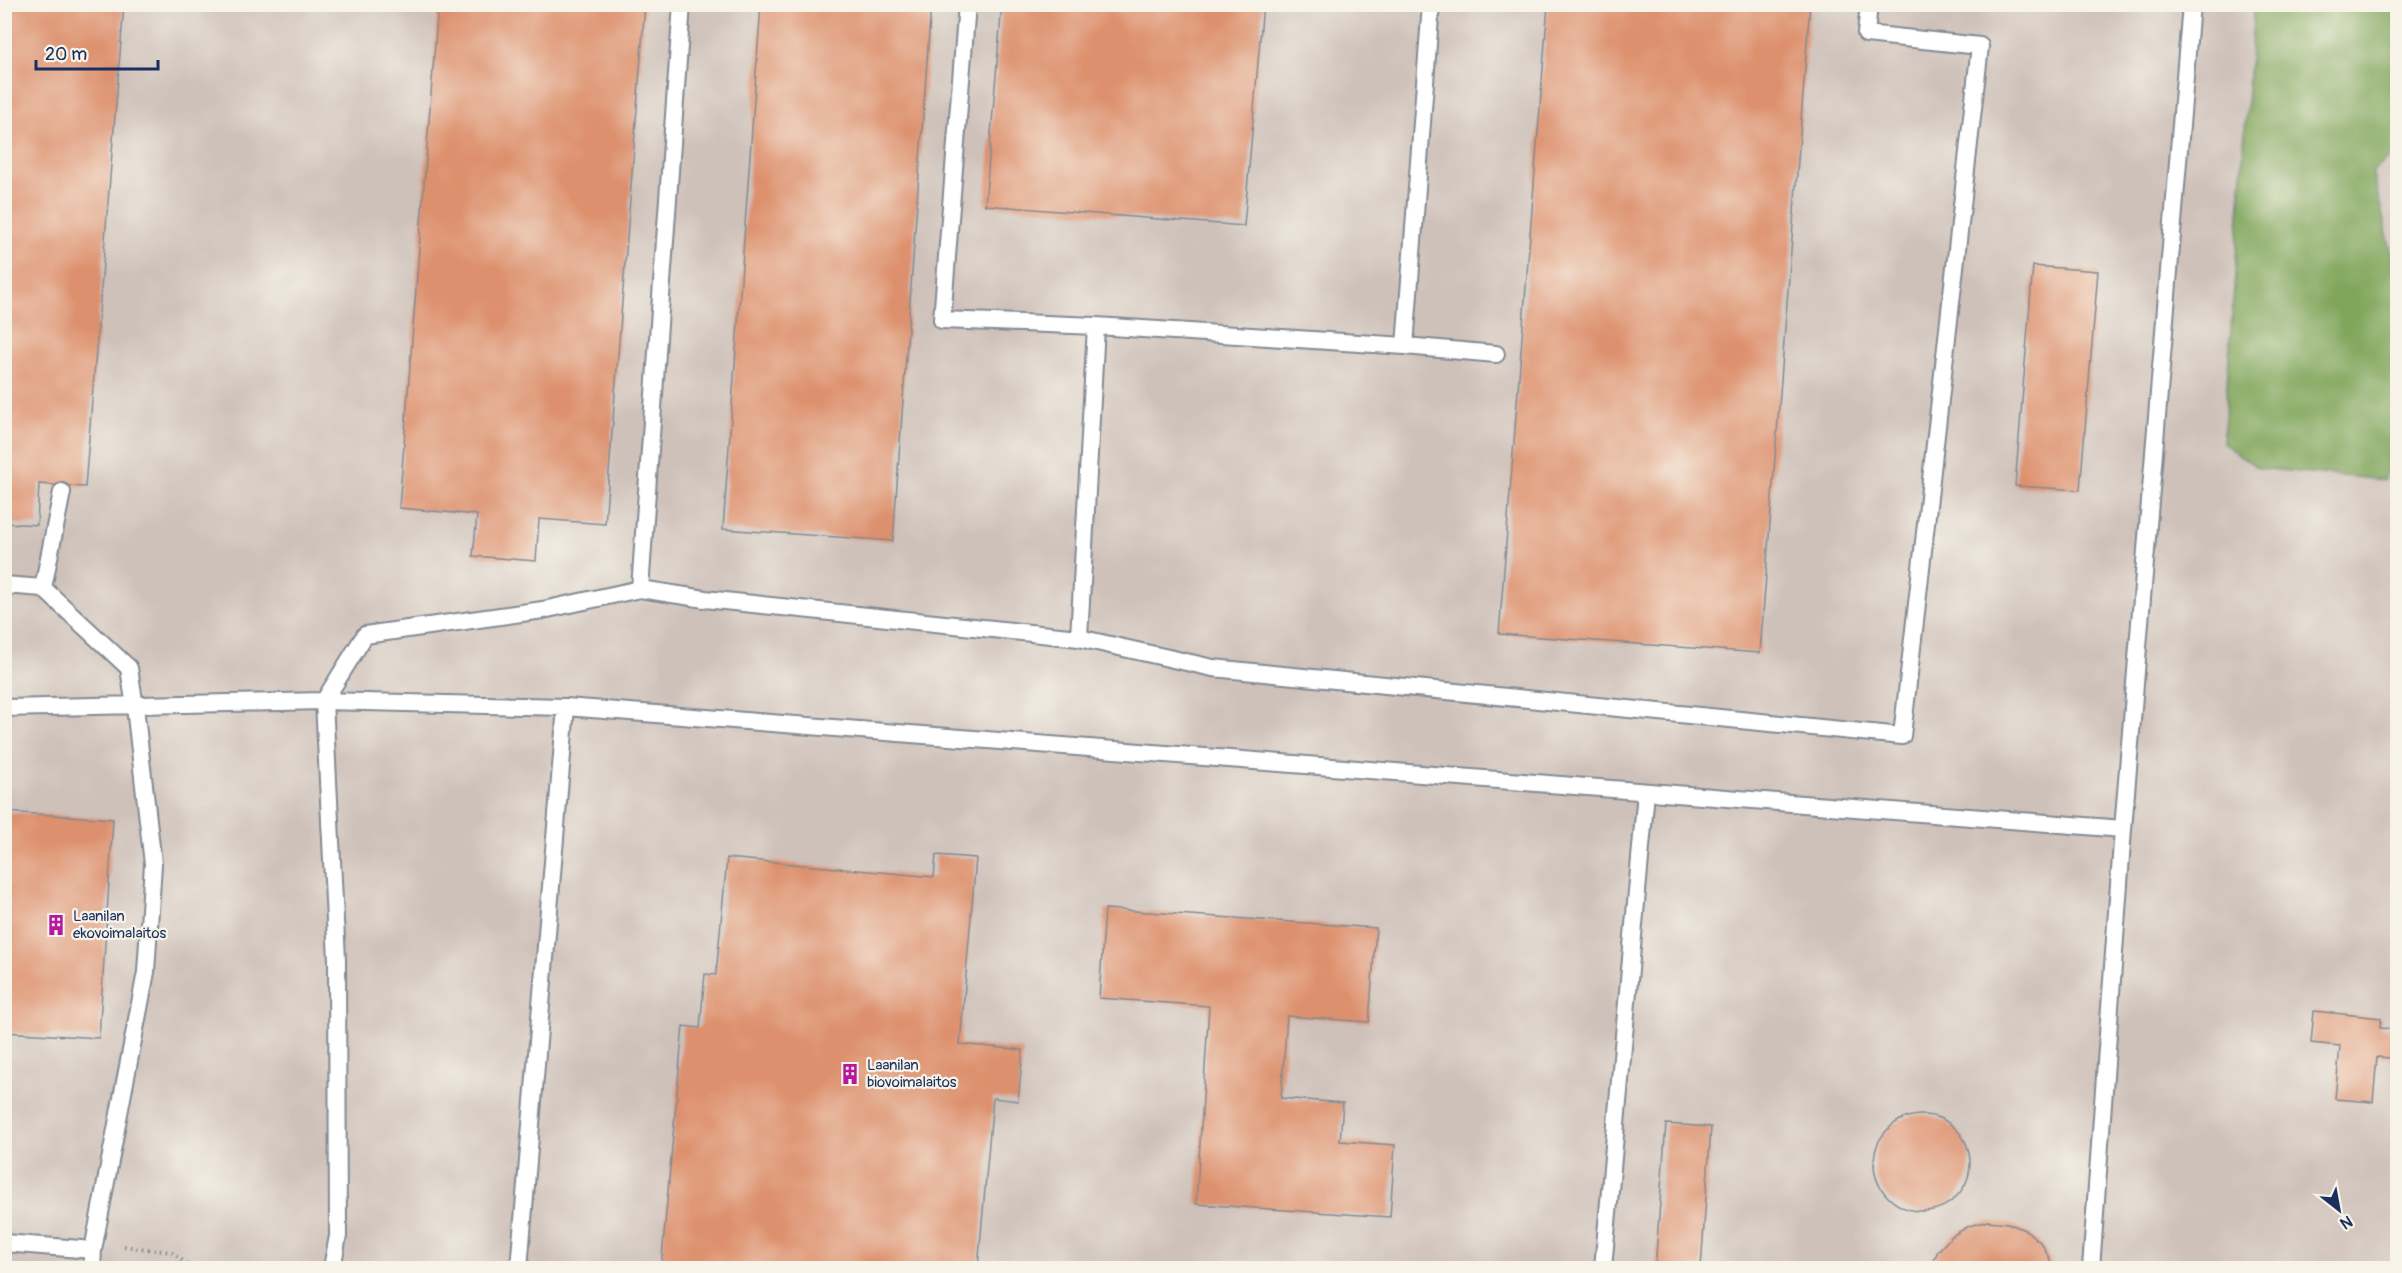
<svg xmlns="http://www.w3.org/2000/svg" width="2402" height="1273" viewBox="0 0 2402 1273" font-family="Pangolin,sans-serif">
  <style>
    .industrial { fill: #cec1ba }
    .forest { fill: #80a65c; stroke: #4e6a5d; stroke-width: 1.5 }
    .building { fill: #dd906d }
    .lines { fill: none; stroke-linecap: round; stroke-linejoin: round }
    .service-casing { stroke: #838a92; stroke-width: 20 }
    .path { stroke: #838a92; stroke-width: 4; stroke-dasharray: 1.5 4.5; stroke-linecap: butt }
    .service { stroke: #fff; stroke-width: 16 }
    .labels { text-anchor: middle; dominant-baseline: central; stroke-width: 4.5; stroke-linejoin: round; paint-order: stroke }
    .poi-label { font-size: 15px; fill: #1b2f5e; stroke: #f7f3e8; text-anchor: start }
  </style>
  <rect width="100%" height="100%" fill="#f7f3e8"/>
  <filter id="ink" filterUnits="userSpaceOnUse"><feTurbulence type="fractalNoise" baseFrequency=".0167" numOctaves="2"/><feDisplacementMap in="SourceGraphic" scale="12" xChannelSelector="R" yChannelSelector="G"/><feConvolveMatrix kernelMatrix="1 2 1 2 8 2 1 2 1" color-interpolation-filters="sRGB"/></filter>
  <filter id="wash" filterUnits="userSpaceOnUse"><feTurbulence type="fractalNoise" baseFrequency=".008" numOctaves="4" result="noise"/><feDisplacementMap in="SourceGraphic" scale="24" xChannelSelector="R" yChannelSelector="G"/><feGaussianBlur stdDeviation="1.35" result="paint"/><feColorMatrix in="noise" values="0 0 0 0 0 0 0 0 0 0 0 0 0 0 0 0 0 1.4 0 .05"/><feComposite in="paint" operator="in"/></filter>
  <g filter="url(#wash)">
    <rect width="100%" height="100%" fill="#ebe4c5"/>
    <path class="industrial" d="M5 5H2397V1268H5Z"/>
    <path class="forest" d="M2254 4 2397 5V152L2372 172 2398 279V390L2385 480 2258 468 2223 443Z"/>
    <g id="blocks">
      <path class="building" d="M4 4H124L85 487 39 484 37 525 4 523Z
        M438 4H645L605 524 539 519 536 561 473 556 477 515 399 508Z
        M761 4H931L893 541 723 529Z
        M1002 4H1263L1244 226 985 205Z
        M1548 4H1810L1760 653 1499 634Z
        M2033 266 2098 271 2080 490 2015 486Z
        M4 812 113 819 99 1038 4 1032Z
        M936 855 976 858 960 1044 1023 1050 1018 1101 993 1098 978 1268H661L683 1026 700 1028 705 974 716 975 727 858 934 877Z
        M1105 909 1376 928 1369 1022 1287 1016 1281 1098 1343 1103 1340 1141 1395 1145 1390 1217 1196 1204 1209 1006 1099 998Z
        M2314 1011 2381 1018 2380 1028 2395 1029 2392 1058 2377 1057 2373 1102 2335 1099 2340 1046 2311 1043Z
        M1874 1163a48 48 0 1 1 96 0a48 48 0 1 1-96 0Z
        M1666 1124 1711 1127 1701 1268H1655Z
        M1988 1221 2008 1223 2027 1231 2042 1244 2054 1268H1930L1938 1251 1952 1236 1969 1226Z"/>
    </g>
  </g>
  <g filter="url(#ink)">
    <use href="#blocks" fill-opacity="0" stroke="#838a92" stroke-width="1.5"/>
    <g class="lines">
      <defs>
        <path id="service" d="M967 4 942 320 1096 326 1079 638
          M1096 326 1405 346 1431 4
          M1405 346 1496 354
          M4 585 43 588 129 668 135 707 153 864 146 972 93 1250
          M43 588 62 492
          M640 589 682 4
          M324 701 365 635 543 610 640 589 705 599 1079 638 1213 668 1902 736 1980 46 1866 34 1869 4
          M324 701 566 707
          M4 708 324 701 337 960 338 1236 332 1268
          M4 1243 93 1250 92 1268
          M519 1268 566 707 2123 829
          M1603 1268 1646 792
          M2091 1268 2123 829 2191 4"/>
      </defs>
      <use href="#service" class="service-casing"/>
      <path class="path" d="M124 1246 171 1252 192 1268"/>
      <use href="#service" class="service"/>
    </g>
  </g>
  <defs>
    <symbol id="building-bare" viewBox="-9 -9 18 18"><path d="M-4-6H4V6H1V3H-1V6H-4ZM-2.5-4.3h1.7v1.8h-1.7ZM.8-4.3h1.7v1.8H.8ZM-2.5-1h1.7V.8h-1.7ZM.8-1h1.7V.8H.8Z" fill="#b5179e" stroke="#f7f3e8" stroke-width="2.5" paint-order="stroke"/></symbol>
  </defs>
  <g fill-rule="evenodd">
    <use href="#building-bare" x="41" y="910" width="30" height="30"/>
    <use href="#building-bare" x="835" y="1059" width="30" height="30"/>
  </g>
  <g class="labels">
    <g class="poi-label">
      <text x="73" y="916">Laanilan<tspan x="73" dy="17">ekovoimalaitos</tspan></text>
      <text x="867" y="1065">Laanilan<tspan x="867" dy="17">biovoimalaitos</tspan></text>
    </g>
  </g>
  <rect width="2402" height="1273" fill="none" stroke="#f7f3e8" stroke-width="24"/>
  <g transform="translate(2339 1210) rotate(149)" stroke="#f7f3e8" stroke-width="4.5" paint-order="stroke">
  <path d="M0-4.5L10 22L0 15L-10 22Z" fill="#1b2f5e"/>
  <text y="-9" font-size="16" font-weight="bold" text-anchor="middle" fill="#1b2f5e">N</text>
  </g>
  <path d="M36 60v9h122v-9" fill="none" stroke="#1b2f5e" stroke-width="3"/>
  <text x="45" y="60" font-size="18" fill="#1b2f5e" stroke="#f7f3e8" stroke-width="4.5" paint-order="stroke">20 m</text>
</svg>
